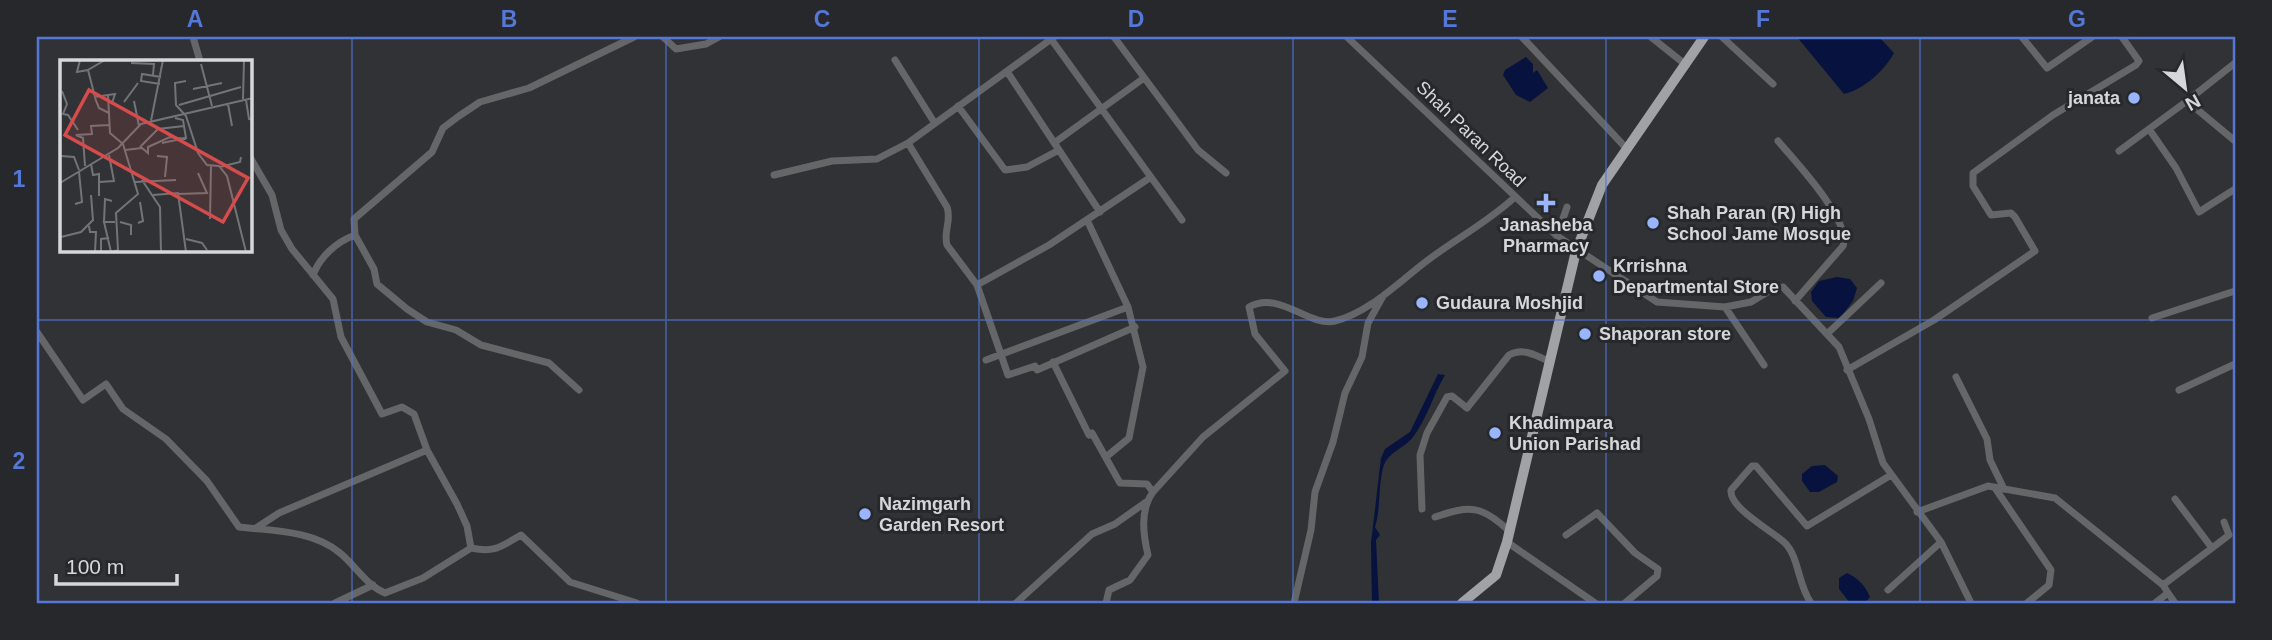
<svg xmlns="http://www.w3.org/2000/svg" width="2272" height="640" viewBox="0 0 2272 640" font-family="Helvetica,sans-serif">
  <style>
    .water { fill: #07133e }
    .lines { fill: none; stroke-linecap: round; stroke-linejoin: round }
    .minor { stroke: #656667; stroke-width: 7 }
    .trunk { stroke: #a0a2a6; stroke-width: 10 }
    .grid { fill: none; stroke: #5477d8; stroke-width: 2; stroke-opacity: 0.55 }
    .poi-dot { fill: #98b5fd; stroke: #27282b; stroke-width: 2.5 }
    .labels { text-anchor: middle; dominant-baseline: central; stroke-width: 6; stroke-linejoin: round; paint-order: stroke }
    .poi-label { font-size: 18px; font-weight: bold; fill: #d6d7d9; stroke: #27282b; text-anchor: start }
    .street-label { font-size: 18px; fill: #d6d7d9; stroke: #27282b }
    .inset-road { fill: none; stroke: #727477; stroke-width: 2 }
    .view { fill: #d64b4b; fill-opacity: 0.15; stroke: #d64b4b; stroke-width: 3.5 }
    .inset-edge { fill: none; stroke: #d6d7d9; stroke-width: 3.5 }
    .neatline { fill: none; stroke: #5477d8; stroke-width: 2.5 }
    .grid-label { font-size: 23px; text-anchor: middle; font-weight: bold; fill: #5477d8 }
  </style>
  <rect width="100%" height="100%" fill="#303235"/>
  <path class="water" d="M1797 37H1879L1894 53C1885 70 1863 90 1844 94Z
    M1526 57 1533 64V73L1537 70 1548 88 1530 102 1516 95 1503 75 1505 70Z
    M1837 277 1850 279 1857 288 1853 301 1840 318 1826 317 1812 301 1811 292 1819 281Z
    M1438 374 1445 375C1433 395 1427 419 1413 437 1404 449 1387 452 1383 468 1378 487 1381 508 1375 527L1380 535 1376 540 1379 603H1372L1371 543 1381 458 1385 449 1410 432Z
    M1825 465 1838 476 1837 482 1819 492H1810L1802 481V474L1812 466Z
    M1847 573C1858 578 1865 585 1870 597L1865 603H1850L1839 589V578Z"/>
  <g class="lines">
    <path class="minor" d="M193 37 200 61
      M663 37 676 49 706 44 719 37
      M1114 37 1198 150 1226 173
      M1347 37 1557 236 1657 302 1725 307 1751 302 1774 288 1783 287 1839 347 1869 419 1883 463 1941 542 1971 603
      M1522 37 1627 149
      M1651 37 1686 65
      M1722 37 1773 84
      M2022 37 2047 68 2092 37
      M1051 39 1182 220
      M895 60 934 122
      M1008 73 1100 212
      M2187 101 2235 63
      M958 106 1005 170 1027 167 1059 150
      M2149 129 2187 101 2235 141
      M1778 141C1794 160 1852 221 1843 246L1795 301
      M908 143 947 207C952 221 943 231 947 245L977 285 1008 375 1035 366 1037 370 1135 327
      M1054 143 1144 78
      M2119 151 2149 129 2176 168 2199 212 2235 189
      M250 157 272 195 281 230 292 249 333 299 341 337 382 414 402 407 414 414 427 450 457 504 467 526 471 548
      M774 175 832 161 877 159 908 143 1054 37
      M1087 220 1128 307 1143 367 1129 438 1106 457
      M1557 236 1567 207
      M313 275C320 257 336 242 355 235
      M977 285 1049 245 1151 177
      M1725 307 1764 365
      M2152 318 2235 291
      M37 332 83 400 106 384 123 409 166 439 207 481 239 527C272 531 313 530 340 553 355 565 366 585 385 593L423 578 471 548C495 553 500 547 521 535L570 582 637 603
      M1828 333 1881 283
      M986 360 1128 307
      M1053 362 1089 435 1092 433 1120 483 1147 484 1153 492
      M1847 370 1934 320 2035 251 2015 217 2011 213 1991 215 1973 186V173L2053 115 2136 65 2139 61 2122 37
      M1956 377 1987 439 1990 460 2004 489
      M579 390 549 363 481 345 456 330 427 322 407 309 377 284 374 269 355 235 354 219 432 152 443 128 459 116 480 102 529 88 634 37
      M2179 390 2235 364
      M1995 488 2051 570 2049 585 2027 603
      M1422 509 1420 455 1427 433 1447 397 1452 396 1467 408 1509 355C1524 347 1536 356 1551 362
      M1917 512 1988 486 2055 498 2163 585
      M1435 517C1470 505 1482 505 1510 532
      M256 528 279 513 427 450
      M1566 535 1597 513 1635 553 1658 569 1657 576 1625 603
      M1507 542 1595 603
      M2212 548 2229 535 2224 522
      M1888 590 1941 542
      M2168 593 2163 585 2212 548 2175 499
      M335 603 373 585
      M1016 603 1092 534 1115 524 1146 502
      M1106 603 1109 590 1130 580 1148 555C1143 534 1140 510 1153 492L1203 437 1285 371 1255 334 1249 307C1280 290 1308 327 1335 321 1369 313 1401 280 1428 260 1457 238 1488 222 1515 197
      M1294 603 1311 530 1315 492 1333 442 1345 393 1362 357 1368 323 1383 296
      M1811 603C1798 585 1799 557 1785 543 1771 530 1729 508 1731 490L1752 466H1756L1807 526 1891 475
      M2155 603 2168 593 2175 603"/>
    <path class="trunk" d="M1462 603 1496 575 1507 542 1576 251 1602 185 1704 37"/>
  </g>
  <path class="grid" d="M352 37V603M666 37V603M979 37V603M1293 37V603M1606 37V603M1920 37V603M37 320H2235"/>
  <g class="poi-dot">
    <circle cx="2134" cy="98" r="7"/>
    <path d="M1542.5 192.5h7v7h7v7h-7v7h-7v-7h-7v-7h7z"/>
    <circle cx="1653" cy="223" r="7"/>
    <circle cx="1599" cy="276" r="7"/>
    <circle cx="1422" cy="303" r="7"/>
    <circle cx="1585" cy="334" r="7"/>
    <circle cx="1495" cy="433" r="7"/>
    <circle cx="865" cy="514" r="7"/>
  </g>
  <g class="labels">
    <g class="poi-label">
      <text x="2120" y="98" text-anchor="end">janata</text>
      <text x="1667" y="213">Shah Paran (R) High<tspan x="1667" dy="21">School Jame Mosque</tspan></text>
      <text x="1546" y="225" text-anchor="middle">Janasheba<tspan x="1546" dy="21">Pharmacy</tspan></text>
      <text x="1613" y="266">Krrishna<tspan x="1613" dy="21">Departmental Store</tspan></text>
      <text x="1436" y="303">Gudaura Moshjid</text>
      <text x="1599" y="334">Shaporan store</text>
      <text x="1509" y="423">Khadimpara<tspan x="1509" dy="21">Union Parishad</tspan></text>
      <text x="879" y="504">Nazimgarh<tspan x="879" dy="21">Garden Resort</tspan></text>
    </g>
    <g class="street-label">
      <text transform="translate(1471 134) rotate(44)">Shah Paran Road</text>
    </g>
  </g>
  <g transform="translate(60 60)">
    <rect width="192" height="192" fill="#303235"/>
    <path class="inset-road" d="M20 0 17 12 28 10M45 0 28 10 35 37 55 34 52 43M71 3 94 4 93 15M141 4 152 46M126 21 115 23 116 45 126 56 138 93 147 105 159 106 167 116 186 192M100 24 81 21 82 14 101 17M133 29 162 23M2 31 7 44 3 54 8 55 18 70M48 35 50 73 63 84 78 134 56 153 58 190 53 192M35 38 39 48 49 53M183 39 184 0M186 40 189 59 193 60M74 41 79 66M64 42 78 23M168 44 172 66M119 45 181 27M91 61 103 0M102 83 126 78 123 60 115 58M80 87 98 69 124 66M65 90 82 88 88 93V87L110 77 126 79M1 96 14 97 19 110M97 96 107 97 105 117M31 104 33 115 39 114V136M25 106 23 78 16 75 32 74 31 66 49 65M160 107 180 102 181 97M82 120 100 147 101 192M39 122 54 121 49 95M75 122 116 120M0 123 58 88 81 64 193 38M118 134 147 133 138 113M93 135 118 133 126 192M52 141 45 139 44 162H55M15 144 22 142 19 112M150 159 151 106M44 162 51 192M60 162 71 165V175M78 163 83 161 80 142M29 166 30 172H36L35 192M1 177 21 172 33 160 31 135M126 179 142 183 147 190M41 192V179L49 178"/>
    <path class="view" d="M29 30 188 118 163 162 5 75Z"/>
    <rect width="192" height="192" class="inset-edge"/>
  </g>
  <rect width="2272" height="640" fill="none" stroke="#27282b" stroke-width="77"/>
  <g transform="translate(2185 88) rotate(151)" stroke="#27282b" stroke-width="5" paint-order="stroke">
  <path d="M0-5L12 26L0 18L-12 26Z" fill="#d6d7d9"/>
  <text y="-10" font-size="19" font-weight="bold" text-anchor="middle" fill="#d6d7d9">N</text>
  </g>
  <path d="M56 574v10h121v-10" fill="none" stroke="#d6d7d9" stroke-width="3.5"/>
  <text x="66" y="574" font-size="21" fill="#d6d7d9" stroke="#27282b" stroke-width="5" paint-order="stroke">100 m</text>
  <rect x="38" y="38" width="2196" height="564" class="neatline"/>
  <g class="grid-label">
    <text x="195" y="27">A</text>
    <text x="509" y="27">B</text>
    <text x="822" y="27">C</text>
    <text x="1136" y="27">D</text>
    <text x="1450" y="27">E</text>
    <text x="1763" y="27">F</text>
    <text x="2077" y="27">G</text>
    <text x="19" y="187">1</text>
    <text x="19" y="469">2</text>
  </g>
</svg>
